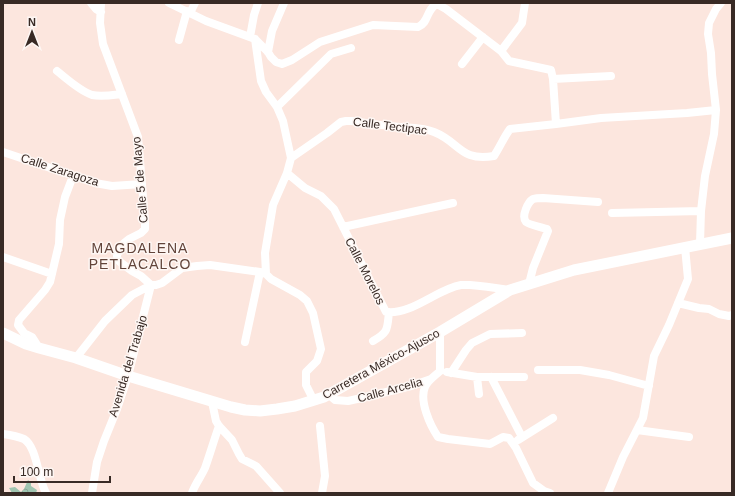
<svg xmlns="http://www.w3.org/2000/svg" width="735" height="496" viewBox="0 0 735 496" font-family="Helvetica,sans-serif">
  <style>
    .forest { fill: url(#forest-crowns) }
    .lines { fill: none; stroke-linecap: round; stroke-linejoin: round }
    .street { stroke: #fff; stroke-width: 8 }
    .secondary { stroke: #fff; stroke-width: 11 }
    .labels { text-anchor: middle; dominant-baseline: central; stroke-width: 3; stroke-linejoin: round; paint-order: stroke }
    .street-label { font-size: 12px; fill: #382a25; stroke: #fef7f4 }
    .quarter-label { font-size: 14px; letter-spacing: 1px; fill: #62443a; stroke: #fef7f4 }
  </style>
  <defs>
    <pattern id="forest-crowns" width="20" height="18" patternUnits="userSpaceOnUse"><rect width="20" height="18" fill="#a0c5b1"/><path d="M2 6a3 3 0 1 1 6 0M12 15a3 3 0 1 1 6 0" fill="none" stroke="#8ba998"/></pattern>
  </defs>
  <rect width="100%" height="100%" fill="#fce6de"/>
  <path class="forest" d="M28 480 31 483V486L37 490 36 493H12L9 488 15 487 21 492 24 489Z"/>
  <g class="lines">
    <path class="street" d="M91 3 96 9 101 12
      M101 3 100 23 103 44 138 137 145 221V229L141 233 129 239 124 243 120 249 117 255V259L120 262 132 271 141 276 151 285
      M169 3 206 21 255 39 268 52 271 57 276 62 282 64 292 60 320 42 373 25 418 27C429 23 426 9 437 4L446 9 501 51 509 61 551 70 553 79 556 124
      M190 13 195 3
      M250 37 254 15 258 3
      M255 39 261 81 266 92 277 107 283 121 291 158
      M179 40 187 11
      M501 51 522 23 525 3
      M268 52 272 31 284 3
      M462 64 483 37
      M57 71C67 79 80 91 92 95 102 97 113 95 122 94
      M553 79 611 76
      M277 107 331 54 351 48
      M3 152 95 183 112 186 142 184
      M287 173 305 188 321 196 334 209 386 312C412 315 437 289 461 285 464 285 467 285 470 285 484 286 497 288 510 290
      M612 213 701 211
      M343 227 453 203
      M700 244 701 211 705 176 714 134 716 110 712 74 711 53 708 34 709 23 716 9 721 3
      M3 257 52 274
      M266 274 265 253 273 205 287 173 291 158 327 133 341 122 346 121H352C368 123 384 126 401 127 411 128 424 128 434 132 460 142 460 162 494 156 500 147 504 137 510 129L556 124 601 118 687 113 716 110
      M529 284 533 268 548 231 547 229C542 227 529 225 526 222 521 216 528 202 533 199 536 198 540 198 543 198L598 202
      M678 303 699 308 709 309 719 314 729 316 732 315
      M440 332V371
      M373 341C389 332 387 329 389 312
      M245 342 260 272
      M39 348 32 337 24 333 18 325 19 320 45 290 50 282 59 244 60 220 65 197 73 176
      M76 358 105 321 132 295 151 285H156L162 283 182 268 197 266 210 265 260 272 266 274 271 279 300 295 307 301 313 313 321 349 317 361 306 372V385L314 401
      M538 370H580L609 375 649 386
      M440 371C435 376 428 380 425 387 419 401 430 425 438 437L448 439 490 444 503 437 509 438 516 448 533 483 544 491 550 493
      M447 372 477 377H524
      M451 373 466 350 472 343 490 334 522 333
      M477 377 479 394
      M491 377 522 437
      M328 394 335 400 348 401 366 397 411 386 431 379
      M212 402 216 421 219 426 232 440 239 454 242 459 256 466 280 493
      M320 426 325 476 322 493
      M637 430 689 437
      M3 434C10 435 17 436 24 439 37 447 38 479 46 493
      M518 440 553 418
      M92 493 97 462 104 441 117 409 128 376 151 285
      M192 493C195 484 201 477 205 468 210 454 214 440 219 426
      M608 493 623 457 643 418 654 356 669 325 688 279 685 247"/>
    <path class="secondary" d="M3 333 26 344 39 348 76 358 128 376 231 407 245 410 260 411 277 409 295 406 324 397 440 332 510 290 574 270 732 238"/>
  </g>
  <g class="labels">
    <g class="street-label">
      <text transform="translate(390 126) rotate(7)">Calle Tectipac</text>
      <text transform="translate(60 170) rotate(18)">Calle Zaragoza</text>
      <text transform="translate(140 180) rotate(-95)">Calle 5 de Mayo</text>
      <text transform="translate(365 271) rotate(63)">Calle Morelos</text>
      <text transform="translate(381 364) rotate(-29)">Carretera México-Ajusco</text>
      <text transform="translate(128 366) rotate(-73)">Avenida del Trabajo</text>
      <text transform="translate(390 390) rotate(-15)">Calle Arcelia</text>
    </g>
    <g class="quarter-label">
      <text x="140" y="248">MAGDALENA<tspan x="140" dy="16">PETLACALCO</tspan></text>
    </g>
  </g>
  <rect width="735" height="496" fill="none" stroke="#382a25" stroke-width="8"/>
  <g transform="translate(32 32)" stroke="#fef7f4" stroke-width="3" paint-order="stroke">
  <path d="M0-3L7 15L0 10L-7 15Z" fill="#382a25"/>
  <text y="-6" font-size="11" font-weight="bold" text-anchor="middle" fill="#382a25">N</text>
  </g>
  <path d="M14 476v6h96v-6" fill="none" stroke="#382a25" stroke-width="2"/>
  <text x="20" y="476" font-size="12" fill="#382a25" stroke="#fef7f4" stroke-width="3" paint-order="stroke">100 m</text>
</svg>
